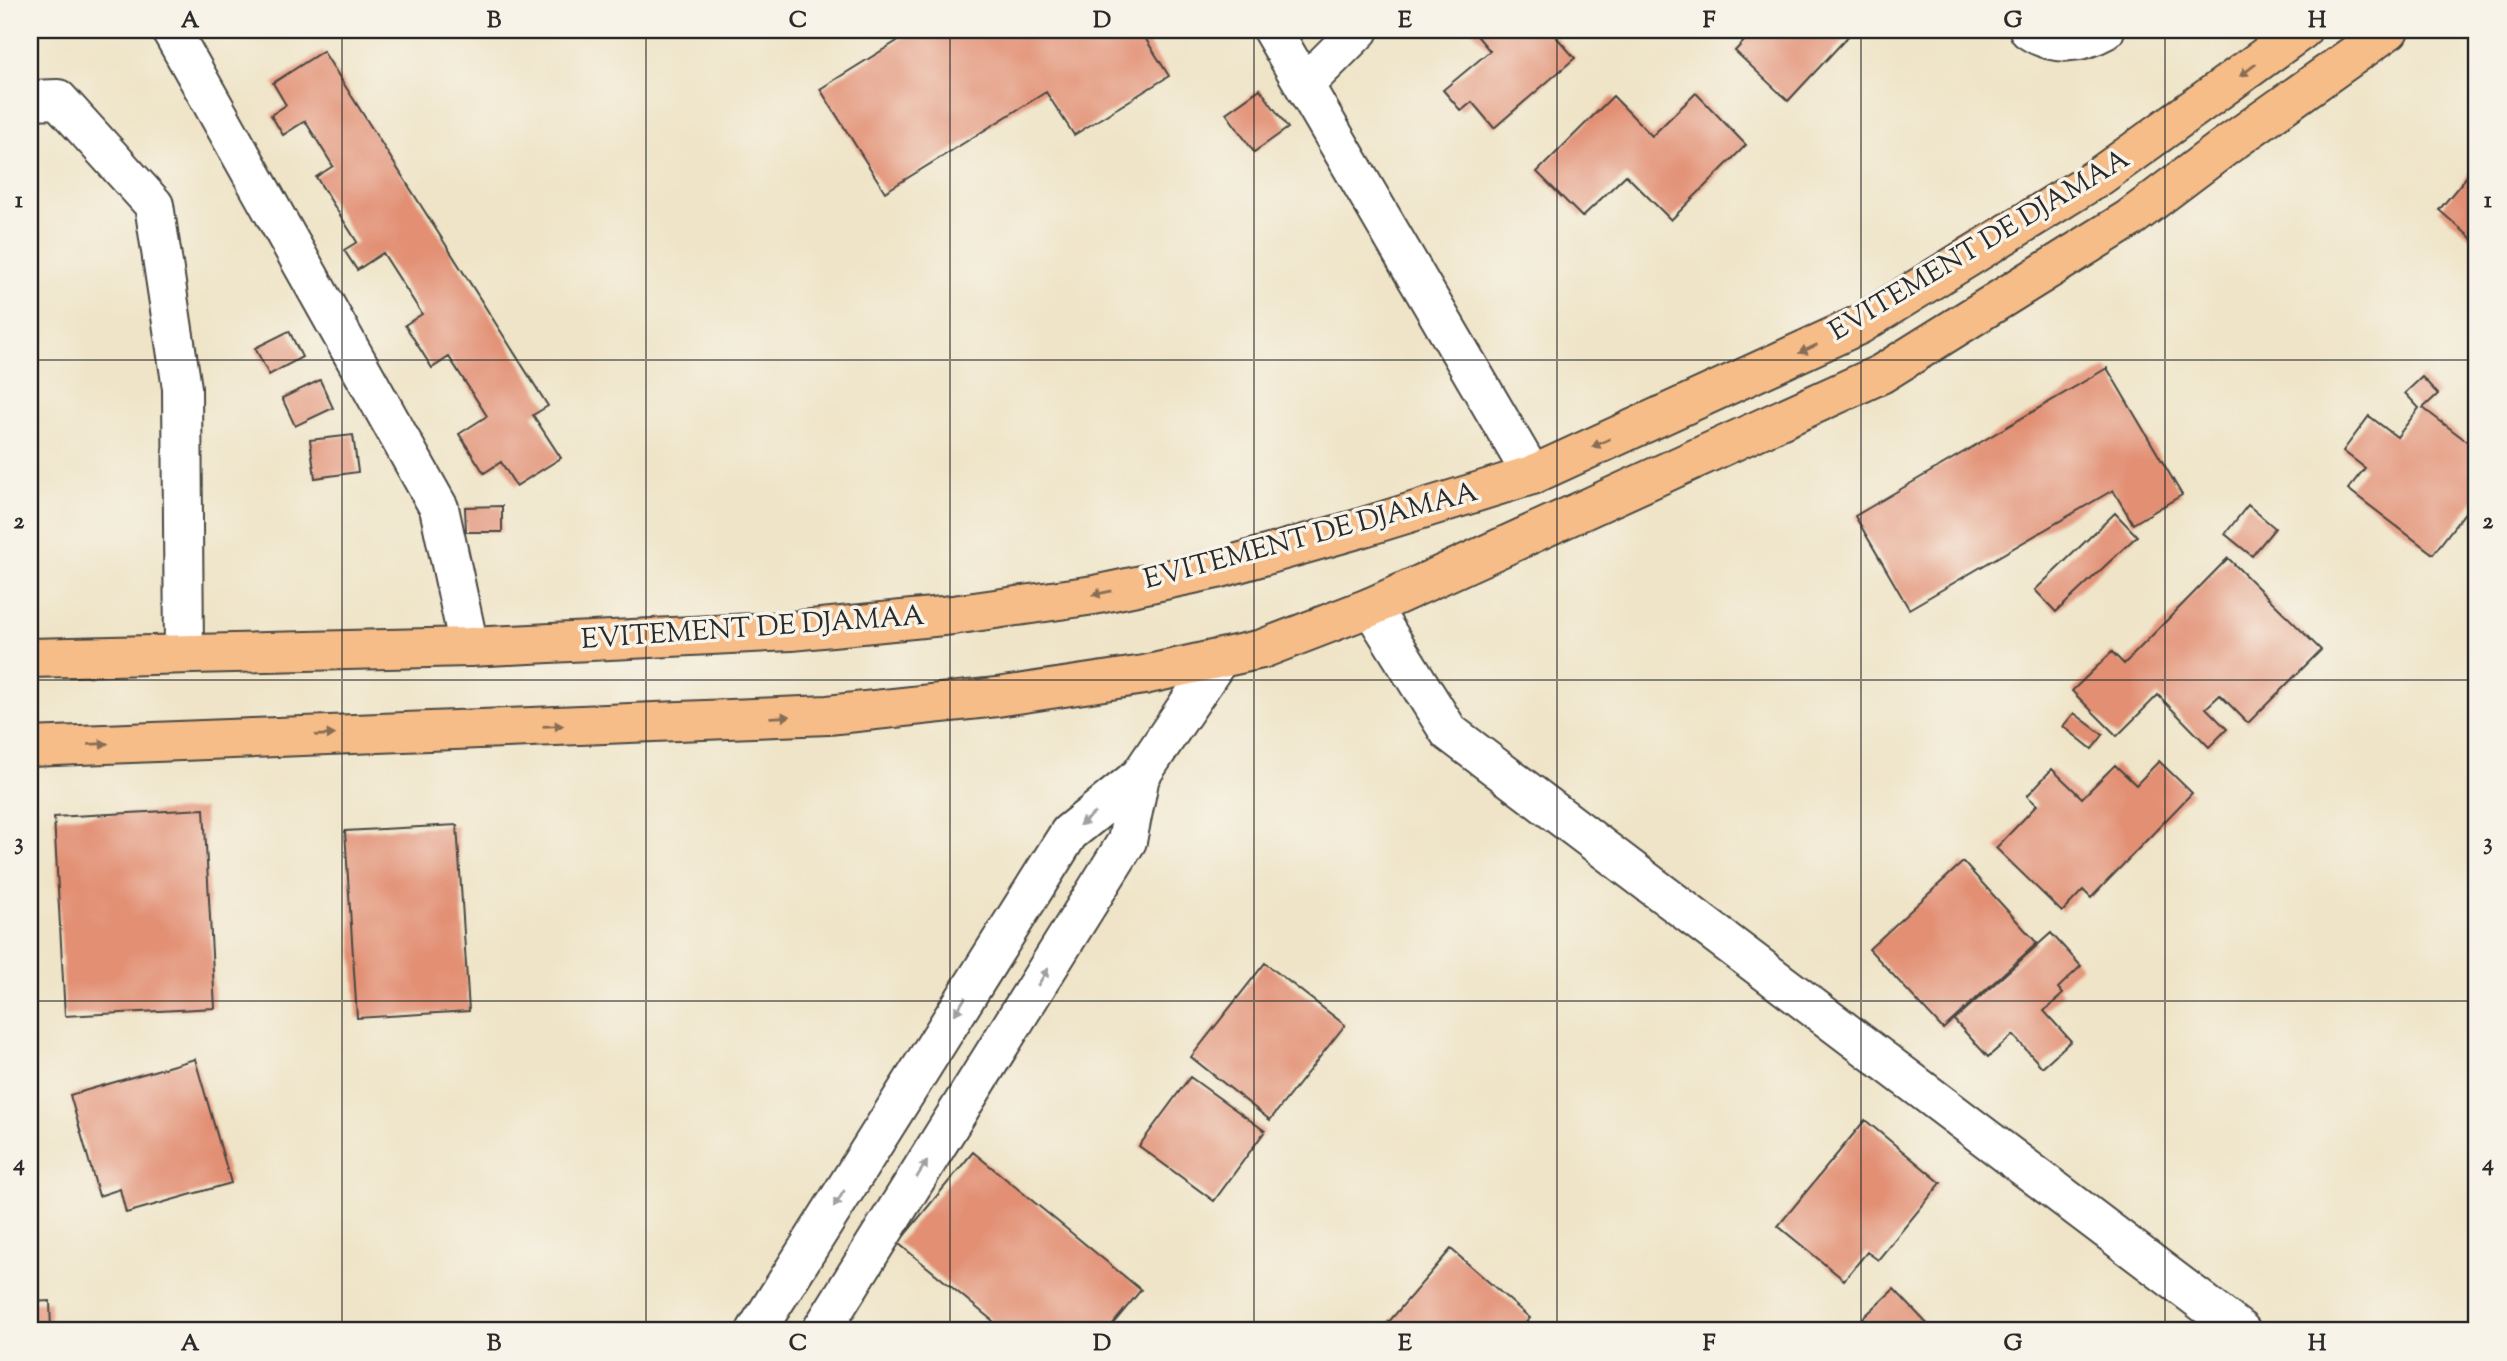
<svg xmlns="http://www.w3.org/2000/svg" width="2507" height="1361" viewBox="0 0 2507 1361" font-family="'Sorts Mill Goudy',serif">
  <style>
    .building { fill: #e28f73 }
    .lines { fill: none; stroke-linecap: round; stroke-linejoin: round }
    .minor-casing { stroke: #484742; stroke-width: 42 }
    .major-casing { stroke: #484742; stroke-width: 42 }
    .minor { stroke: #fff; stroke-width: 38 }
    .major { stroke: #f7bd88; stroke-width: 38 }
    .oneway { fill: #876d55 }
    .oneway2 { fill: #a0a0a0 }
    .grid { fill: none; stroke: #2b2b2b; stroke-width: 2; stroke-opacity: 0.55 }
    .labels { text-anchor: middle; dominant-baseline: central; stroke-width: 7; stroke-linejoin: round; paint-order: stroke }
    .street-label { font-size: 28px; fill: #2b2b2b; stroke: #f7f3e8 }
    .neatline { fill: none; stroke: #2b2b2b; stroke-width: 2.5 }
    .grid-label { font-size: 23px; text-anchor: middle; font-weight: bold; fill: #2b2b2b }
  </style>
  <rect width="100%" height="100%" fill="#f7f3e8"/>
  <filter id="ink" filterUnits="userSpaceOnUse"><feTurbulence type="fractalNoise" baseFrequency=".0143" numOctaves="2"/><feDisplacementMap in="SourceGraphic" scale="14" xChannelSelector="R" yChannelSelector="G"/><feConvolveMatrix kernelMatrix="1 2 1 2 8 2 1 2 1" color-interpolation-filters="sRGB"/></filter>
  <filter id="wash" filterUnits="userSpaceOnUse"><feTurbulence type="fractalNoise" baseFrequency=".00686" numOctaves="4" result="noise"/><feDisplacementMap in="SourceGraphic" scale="28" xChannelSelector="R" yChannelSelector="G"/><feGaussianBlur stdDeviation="1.57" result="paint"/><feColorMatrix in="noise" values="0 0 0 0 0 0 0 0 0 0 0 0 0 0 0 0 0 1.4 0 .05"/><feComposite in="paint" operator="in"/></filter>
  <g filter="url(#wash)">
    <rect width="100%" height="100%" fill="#efe4c7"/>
    <g id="blocks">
      <path class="building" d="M915 30H1140L1169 76 1074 135 1046 92 885 192 820 89Z
        M1472 30H1550L1575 58 1494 128 1472 102 1461 111 1443 90 1490 51Z
        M1754 30H1854L1788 101 1735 51Z
        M323 51 548 406 533 415 561 458 516 486 501 462 484 473 459 434 487 416 449 357 432 368 405 325 422 314 383 253 357 270 344 250 357 242 316 177 333 166 305 121 283 135 271 115 286 105 273 83Z
        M1260 89 1288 128 1254 152 1226 113Z
        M1696 93 1746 145 1671 220 1626 175 1582 217 1537 172 1613 96 1652 136Z
        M2477 164V243L2439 210Z
        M289 331 302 357 269 375 255 348Z
        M2107 368 2182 495 2133 524 2113 490 1909 609 1855 516Z
        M2422 377 2438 394 2423 408 2477 449V497L2433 554 2348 489 2365 468 2343 451 2369 416 2397 437 2419 408 2405 393Z
        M320 380 333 408 295 426 282 398Z
        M353 435 358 472 315 478 310 440Z
        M2248 505 2275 528 2252 556 2225 534Z
        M502 506V532H466L465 507Z
        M2115 513 2137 536 2056 612 2035 590Z
        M2228 558 2321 650 2248 723 2220 695 2206 708 2227 729 2209 747 2158 695 2117 736 2072 691 2112 652 2124 664Z
        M2074 713 2103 735 2092 749 2063 726Z
        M2159 761 2192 793 2091 898 2083 890 2062 912 1996 848 2037 805 2027 796 2052 769 2082 798 2115 765 2136 785Z
        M204 809 215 1008 65 1016 54 817Z
        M457 825 469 1011 357 1018 345 831Z
        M1963 862 2037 943 1943 1029 1869 949Z
        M2051 933 2081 966 2058 988 2063 994 2044 1011 2071 1041 2042 1067 2013 1035 1988 1057 1954 1020Z
        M1265 963 1345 1025 1270 1120 1191 1057Z
        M195 1059 231 1183 126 1213 120 1189 99 1196 70 1095Z
        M1190 1077 1265 1131 1214 1201 1139 1146Z
        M1865 1120 1941 1183 1878 1260 1867 1252 1844 1280 1778 1226Z
        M973 1152 1141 1290 1107 1331H1005L898 1243Z
        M1451 1249 1530 1318 1519 1331H1381Z
        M1894 1289 1934 1331H1849Z
        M50 1301 51 1331H30V1302Z"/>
    </g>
  </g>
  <g filter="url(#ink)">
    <use href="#blocks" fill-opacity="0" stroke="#484742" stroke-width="2"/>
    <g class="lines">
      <defs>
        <path id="minor" d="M171 30 439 508 469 647
          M1272 30 1532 475
          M2029 30C2054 47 2080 44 2105 30
          M1304 85 1359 30
          M30 100 58 99 154 205 182 388 184 654
          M1371 607 1449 732 2241 1331
          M756 1331 1069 833 1140 776 1219 659
          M821 1331 1127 841 1140 776"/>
        <path id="major" d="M30 658 469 647 791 631 953 615 1094 595 1217 569 1354 530 1532 475 1859 325 2100 176 2302 30
          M30 747 828 715 997 697 1144 675 1262 649 1371 607 1881 374 2129 219 2226 146 2389 30"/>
      </defs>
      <use href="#minor" class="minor-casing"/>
      <use href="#major" class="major-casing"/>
      <use href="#minor" class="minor"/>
      <use href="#major" class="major"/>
    </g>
    <defs><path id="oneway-solid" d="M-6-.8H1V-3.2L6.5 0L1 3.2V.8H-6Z" transform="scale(1.75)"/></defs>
    <g class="oneway">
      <use href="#oneway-solid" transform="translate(2248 70) rotate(143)"/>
      <use href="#oneway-solid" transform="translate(1808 349) rotate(155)"/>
      <use href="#oneway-solid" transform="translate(1601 443) rotate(155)"/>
      <use href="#oneway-solid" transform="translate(1102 593) rotate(169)"/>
      <use href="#oneway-solid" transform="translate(780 717) rotate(-2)"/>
      <use href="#oneway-solid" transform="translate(553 726) rotate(-2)"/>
      <use href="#oneway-solid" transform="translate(325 735) rotate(-2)"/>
      <use href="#oneway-solid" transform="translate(98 744) rotate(-2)"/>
    </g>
    <g class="oneway2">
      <use href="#oneway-solid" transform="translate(1087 819) rotate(141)"/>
      <use href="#oneway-solid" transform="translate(1043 977) rotate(-58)"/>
      <use href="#oneway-solid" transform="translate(960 1006) rotate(122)"/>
      <use href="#oneway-solid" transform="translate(922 1169) rotate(-58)"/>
      <use href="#oneway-solid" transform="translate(839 1199) rotate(122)"/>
    </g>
  </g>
  <path class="grid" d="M342 30V1331M646 30V1331M950 30V1331M1254 30V1331M1557 30V1331M1861 30V1331M2165 30V1331M30 360H2477M30 680H2477M30 1001H2477"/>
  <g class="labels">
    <g class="street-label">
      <text transform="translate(1980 246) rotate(-31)">EVITEMENT DE DJAMAA</text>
      <text transform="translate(1311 537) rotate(-15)">EVITEMENT DE DJAMAA</text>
      <text transform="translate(753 629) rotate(-4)">EVITEMENT DE DJAMAA</text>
    </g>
  </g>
  <rect width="2507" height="1361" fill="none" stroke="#f7f3e8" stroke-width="77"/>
  <rect x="38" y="38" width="2430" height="1284" class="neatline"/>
  <g class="grid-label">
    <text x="190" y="27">A</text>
    <text x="494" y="27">B</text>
    <text x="798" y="27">C</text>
    <text x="1102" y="27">D</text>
    <text x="1405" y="27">E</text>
    <text x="1709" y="27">F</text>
    <text x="2013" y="27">G</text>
    <text x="2317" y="27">H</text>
    <text x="19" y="207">1</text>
    <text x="2488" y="207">1</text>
    <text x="19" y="528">2</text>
    <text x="2488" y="528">2</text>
    <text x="19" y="849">3</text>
    <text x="2488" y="849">3</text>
    <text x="19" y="1170">4</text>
    <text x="2488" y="1170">4</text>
    <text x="190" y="1350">A</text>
    <text x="494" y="1350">B</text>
    <text x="798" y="1350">C</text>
    <text x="1102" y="1350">D</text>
    <text x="1405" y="1350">E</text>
    <text x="1709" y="1350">F</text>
    <text x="2013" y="1350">G</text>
    <text x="2317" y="1350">H</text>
  </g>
</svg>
